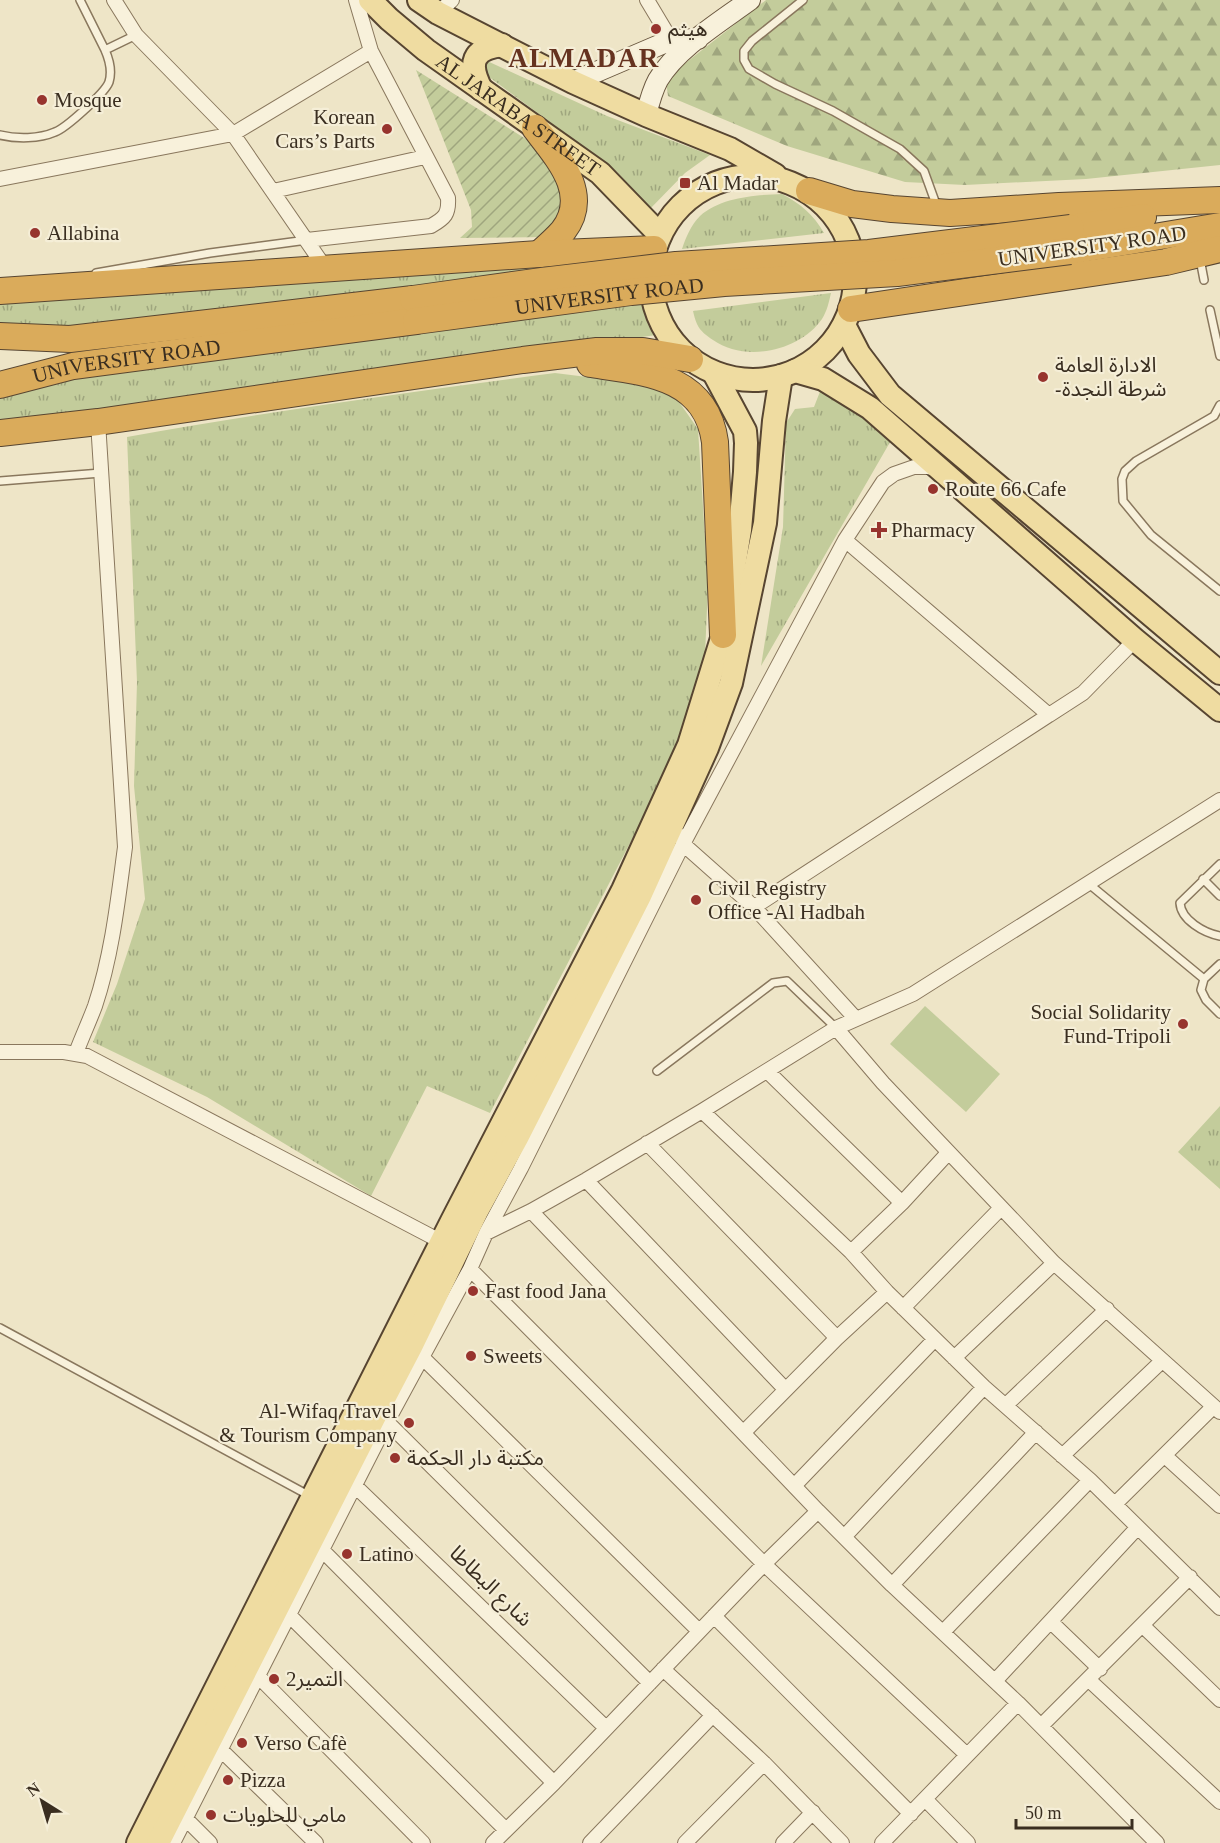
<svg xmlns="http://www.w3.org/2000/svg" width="1220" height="1843" viewBox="0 0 1220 1843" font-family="'Times New Roman','Noto Sans Arabic',serif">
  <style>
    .grass { fill: url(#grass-tufts) }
    .forest { fill: url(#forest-firs) }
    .park { fill: #c3cc9b }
    .garden { fill: url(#garden-furrows) }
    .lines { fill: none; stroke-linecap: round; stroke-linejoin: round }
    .lane-casing { stroke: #89775d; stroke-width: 10 }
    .street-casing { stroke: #89775d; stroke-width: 16 }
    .secondary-casing { stroke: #6b5840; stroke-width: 22 }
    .primary-casing { stroke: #574531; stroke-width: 26 }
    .highway-casing { stroke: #574531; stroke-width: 28 }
    .lane { stroke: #f8f1db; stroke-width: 7 }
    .street { stroke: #f8f1db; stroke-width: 14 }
    .secondary { stroke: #f8f1db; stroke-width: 20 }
    .primary { stroke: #efdca1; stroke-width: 22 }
    .highway { stroke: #daab5b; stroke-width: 26 }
    .highway-bridge-casing { stroke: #574531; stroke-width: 28; stroke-linecap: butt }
    .highway-bridge { stroke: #daab5b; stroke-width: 26 }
    .poi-dot { fill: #97342e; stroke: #f5eed7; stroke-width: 2 }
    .labels { text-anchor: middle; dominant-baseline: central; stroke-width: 4.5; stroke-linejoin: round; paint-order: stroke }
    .poi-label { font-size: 21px; fill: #3a2e20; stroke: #f5eed7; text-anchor: start }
    .street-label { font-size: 21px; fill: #3a2e20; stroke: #f5eed7 }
    .district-label { font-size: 27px; font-weight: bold; letter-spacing: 1.5px; fill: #663320; stroke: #f5eed7 }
  </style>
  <defs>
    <pattern id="grass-tufts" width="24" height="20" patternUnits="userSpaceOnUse" patternTransform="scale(1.5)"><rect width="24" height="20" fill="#c3cc9b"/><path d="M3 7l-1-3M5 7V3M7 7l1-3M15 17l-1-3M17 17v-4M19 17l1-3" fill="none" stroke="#9fa67e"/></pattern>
    <pattern id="forest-firs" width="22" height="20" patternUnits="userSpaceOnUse" patternTransform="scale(1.5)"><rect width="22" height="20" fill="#c3cc9b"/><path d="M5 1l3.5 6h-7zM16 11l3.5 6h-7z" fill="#9fa67e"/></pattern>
    <pattern id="garden-furrows" width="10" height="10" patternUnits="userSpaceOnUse" patternTransform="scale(1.5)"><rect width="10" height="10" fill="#c3cc9b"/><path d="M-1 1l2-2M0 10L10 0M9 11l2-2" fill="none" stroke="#9fa67e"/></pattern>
  </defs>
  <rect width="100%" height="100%" fill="#eee5c7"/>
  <path class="grass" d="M485 60 607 116 710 155 685 173 648 211 636 193 617 172 481 71Z
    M782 194C801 204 813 214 824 233L682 249C686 237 691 225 700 216 721 197 756 195 782 194Z
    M633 256 79 331 0 329V302Z
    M831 293C829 302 827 311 822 319 800 351 745 363 713 340 707 336 700 331 697 324 695 320 694 315 693 311Z
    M644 304 656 335 0 427V395L83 371Z
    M555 373 619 381 672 392 698 429 708 585 705 655 696 697 657 791 490 1113 427 1086 371 1196 207 1097 93 1042 117 984 145 899 134 786 137 682 127 437C269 411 412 392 555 373Z
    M821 389 893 437 761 666 783 527 786 423 795 409 814 407Z
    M1220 1106V1189L1178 1152Z"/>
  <path class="forest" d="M766 0H1220V165L1086 179 965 185 905 182 787 146 668 96 666 81 674 72Z"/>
  <path class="park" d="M925 1006 1000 1074 966 1112 890 1044Z"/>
  <path class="garden" d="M416 70 548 153 571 181 551 237 460 238 472 227 471 210Z"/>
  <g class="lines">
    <defs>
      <path id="lane" d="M80 0 105 50
        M803 0 752 41 744 51V60L749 69 775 84 833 111 900 149 924 171 937 207
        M0 135C17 139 39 139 55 132 66 128 105 93 109 82 112 72 109 59 105 50L136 35
        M1200 259 1204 280
        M96 273 210 253 307 240
        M1210 310 1220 356
        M1220 405 1214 416 1136 461 1125 471 1122 479 1123 501 1151 535 1220 591
        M0 481 101 473
        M1220 864 1180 903C1181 920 1204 933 1220 936
        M1203 879 1220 896
        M1089 884 1204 979 1201 990 1206 1000 1220 1014
        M1204 979 1220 964
        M657 1071 773 983 787 981 836 1028
        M0 1328 310 1496"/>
      <path id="street" d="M114 0 136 35 233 134 326 269
        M647 0 671 40
        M438 13 452 0
        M0 179 233 134 371 51
        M273 191 425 157
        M307 240 431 226C445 218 449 214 448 198L371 51 356 0
        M1049 715 1083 693 1135 640
        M681 836 683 844 754 907 856 1019
        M754 907 1049 715 845 540
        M836 1028 883 1083 1054 1263 1220 1412
        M0 1052H64L87 1056 442 1242
        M76 1053C82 1037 89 1022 95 1006 112 955 118 900 125 847L98 422
        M767 1071 902 1203
        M702 1111 851 1252 887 1292 984 1387 1090 1480 1220 1608
        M647 1143 837 1338
        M586 1180 785 1389
        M531 1211 818 1511 892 1585 1018 1703 1157 1843
        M486 1233 531 1211 586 1180 702 1111 836 1028 913 994 1220 800
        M851 1252 902 1203 948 1153
        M470 1269 764 1564 967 1755
        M903 1308 1001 1208
        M423 1358 699 1631
        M954 1358 1054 1263
        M1006 1405 1107 1309
        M387 1422 650 1683
        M744 1432 837 1338 887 1292
        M1062 1456 1162 1361
        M1165 1456 1220 1506
        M351 1482 606 1728
        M794 1486 935 1339
        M1115 1504 1213 1407
        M844 1537 984 1387
        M323 1551 554 1783
        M892 1585 1036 1432
        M290 1616 506 1830
        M714 1616 911 1814
        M1051 1622 1100 1669
        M1143 1626 1220 1700
        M943 1632 1090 1480
        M663 1669 764 1763 842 1843
        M258 1676 423 1843
        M1089 1680 1220 1802
        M995 1681 1137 1528
        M1041 1726 1190 1577
        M220 1749 316 1843
        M926 1800 968 1843
        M185 1818 210 1843
        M173 1843 387 1422 470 1269 486 1233 521 1168 683 844 845 540 883 482 894 474 914 467H927L937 469
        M493 1843 554 1783 764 1564 818 1511
        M590 1843 713 1715
        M685 1843 764 1763
        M783 1843 813 1812
        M882 1843 1018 1703"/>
      <path id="secondary" d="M573 82 671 40 698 39
        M646 115C649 103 652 91 658 80 677 48 720 22 750 0"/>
      <g id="primary">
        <path id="s1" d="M370 0 389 19 426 50 600 173 660 235"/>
        <path d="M419 0 438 13 573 82 646 115 730 149 775 175"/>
        <path d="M481 89C468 63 472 49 502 45"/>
        <circle cx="753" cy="278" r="102"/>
        <path d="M844 325 859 354 890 395 1220 673"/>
        <path d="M795 371 823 379 870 408 1135 640 1220 710"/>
        <path d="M138 1843 452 1221 623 890 689 745 723 635 740 530 745 472 746 443 745 431 714 373"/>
        <path d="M158 1843 376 1414 411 1347 477 1211 517 1138 640 896 707 748 731 683 765 523 774 421 781 376"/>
      </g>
      <g id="highway">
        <path d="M535 128C557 157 592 194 563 231 556 239 547 247 539 254"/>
        <path d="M809 191 852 204 892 209 950 213 1059 206 1220 200"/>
        <path d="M1071 228 1143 217"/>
        <path d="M1070 251 1220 226"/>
        <path d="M0 291 539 254 654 249"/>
        <path d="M851 309 1166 262 1220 249"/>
        <path d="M0 336 70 339 413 299"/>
        <path d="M590 364C644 372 706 375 715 442L723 635"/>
        <path id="s2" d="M0 385 73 366 416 321"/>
        <path d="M0 433 98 422 523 360 597 351H643L690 359"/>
      </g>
    </defs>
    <use href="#lane" class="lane-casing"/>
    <use href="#street" class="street-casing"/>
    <use href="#secondary" class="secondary-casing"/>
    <use href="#primary" class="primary-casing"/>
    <use href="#highway" class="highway-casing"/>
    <use href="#lane" class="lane"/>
    <use href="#street" class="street"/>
    <use href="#secondary" class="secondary"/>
    <use href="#primary" class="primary"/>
    <use href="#highway" class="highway"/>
    <defs>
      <g id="highway-bridge">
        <path d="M413 299 542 281 676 265 869 253 1071 228"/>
        <path id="s3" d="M416 321 631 292 724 283 897 273 1070 251"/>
      </g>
    </defs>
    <use href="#highway-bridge" class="highway-bridge-casing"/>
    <use href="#highway-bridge" class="highway-bridge"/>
  </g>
  <g class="poi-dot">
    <circle cx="656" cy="29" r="6"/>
    <circle cx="42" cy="100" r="6"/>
    <circle cx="387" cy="129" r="6"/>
    <rect x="679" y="177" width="12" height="12" rx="3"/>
    <circle cx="35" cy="233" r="6"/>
    <circle cx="1043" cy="377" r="6"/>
    <circle cx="933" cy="489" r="6"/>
    <path d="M876 521h6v6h6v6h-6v6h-6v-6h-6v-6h6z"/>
    <circle cx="696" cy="900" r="6"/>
    <circle cx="1183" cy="1024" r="6"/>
    <circle cx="473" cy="1291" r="6"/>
    <circle cx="471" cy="1356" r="6"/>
    <circle cx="409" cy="1423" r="6"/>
    <circle cx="395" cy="1458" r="6"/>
    <circle cx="347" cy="1554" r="6"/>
    <circle cx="274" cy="1679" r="6"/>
    <circle cx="242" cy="1743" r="6"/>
    <circle cx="228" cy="1780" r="6"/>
    <circle cx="211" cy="1815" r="6"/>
  </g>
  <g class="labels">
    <g class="poi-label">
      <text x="668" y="29">هيثم</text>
      <text x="54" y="100">Mosque</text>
      <text x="375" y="117" text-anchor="end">Korean<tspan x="375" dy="24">Cars’s Parts</tspan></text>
      <text x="697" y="183">Al Madar</text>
      <text x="47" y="233">Allabina</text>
      <text x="1055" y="365">الادارة العامة<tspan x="1055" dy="24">-شرطة النجدة</tspan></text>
      <text x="945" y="489">Route 66 Cafe</text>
      <text x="891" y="530">Pharmacy</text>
      <text x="708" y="888">Civil Registry<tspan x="708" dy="24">Office -Al Hadbah</tspan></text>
      <text x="1171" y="1012" text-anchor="end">Social Solidarity<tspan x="1171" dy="24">Fund-Tripoli</tspan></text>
      <text x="485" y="1291">Fast food Jana</text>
      <text x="483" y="1356">Sweets</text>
      <text x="397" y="1411" text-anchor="end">Al-Wifaq Travel<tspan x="397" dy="24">&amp; Tourism Company</tspan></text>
      <text x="407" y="1458">مكتبة دار الحكمة</text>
      <text x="359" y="1554">Latino</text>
      <text x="286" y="1679">التمير2</text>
      <text x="254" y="1743">Verso Cafè</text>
      <text x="240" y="1780">Pizza</text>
      <text x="223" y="1815">مامي للحلويات</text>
    </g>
    <g class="street-label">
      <text stroke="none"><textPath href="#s1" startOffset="188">AL JARABA STREET</textPath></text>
      <text transform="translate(1092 246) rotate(-8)">UNIVERSITY ROAD</text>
      <text stroke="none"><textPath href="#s3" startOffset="195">UNIVERSITY ROAD</textPath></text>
      <text stroke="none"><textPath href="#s2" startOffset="129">UNIVERSITY ROAD</textPath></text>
      <text transform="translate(491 1586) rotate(44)">شارع البطاطا</text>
    </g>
    <g class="district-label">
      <text x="584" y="58">ALMADAR</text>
    </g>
  </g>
  <g transform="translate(42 1801) rotate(323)" stroke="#f5eed7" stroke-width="4.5" paint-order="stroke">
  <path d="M0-4.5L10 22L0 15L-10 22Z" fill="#3a2e20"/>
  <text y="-9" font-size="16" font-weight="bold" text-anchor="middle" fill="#3a2e20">N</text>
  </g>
  <path d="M1016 1819v9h116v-9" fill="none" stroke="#3a2e20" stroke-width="3"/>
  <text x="1025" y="1819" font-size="18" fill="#3a2e20" stroke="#f5eed7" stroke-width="4.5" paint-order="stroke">50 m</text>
</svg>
